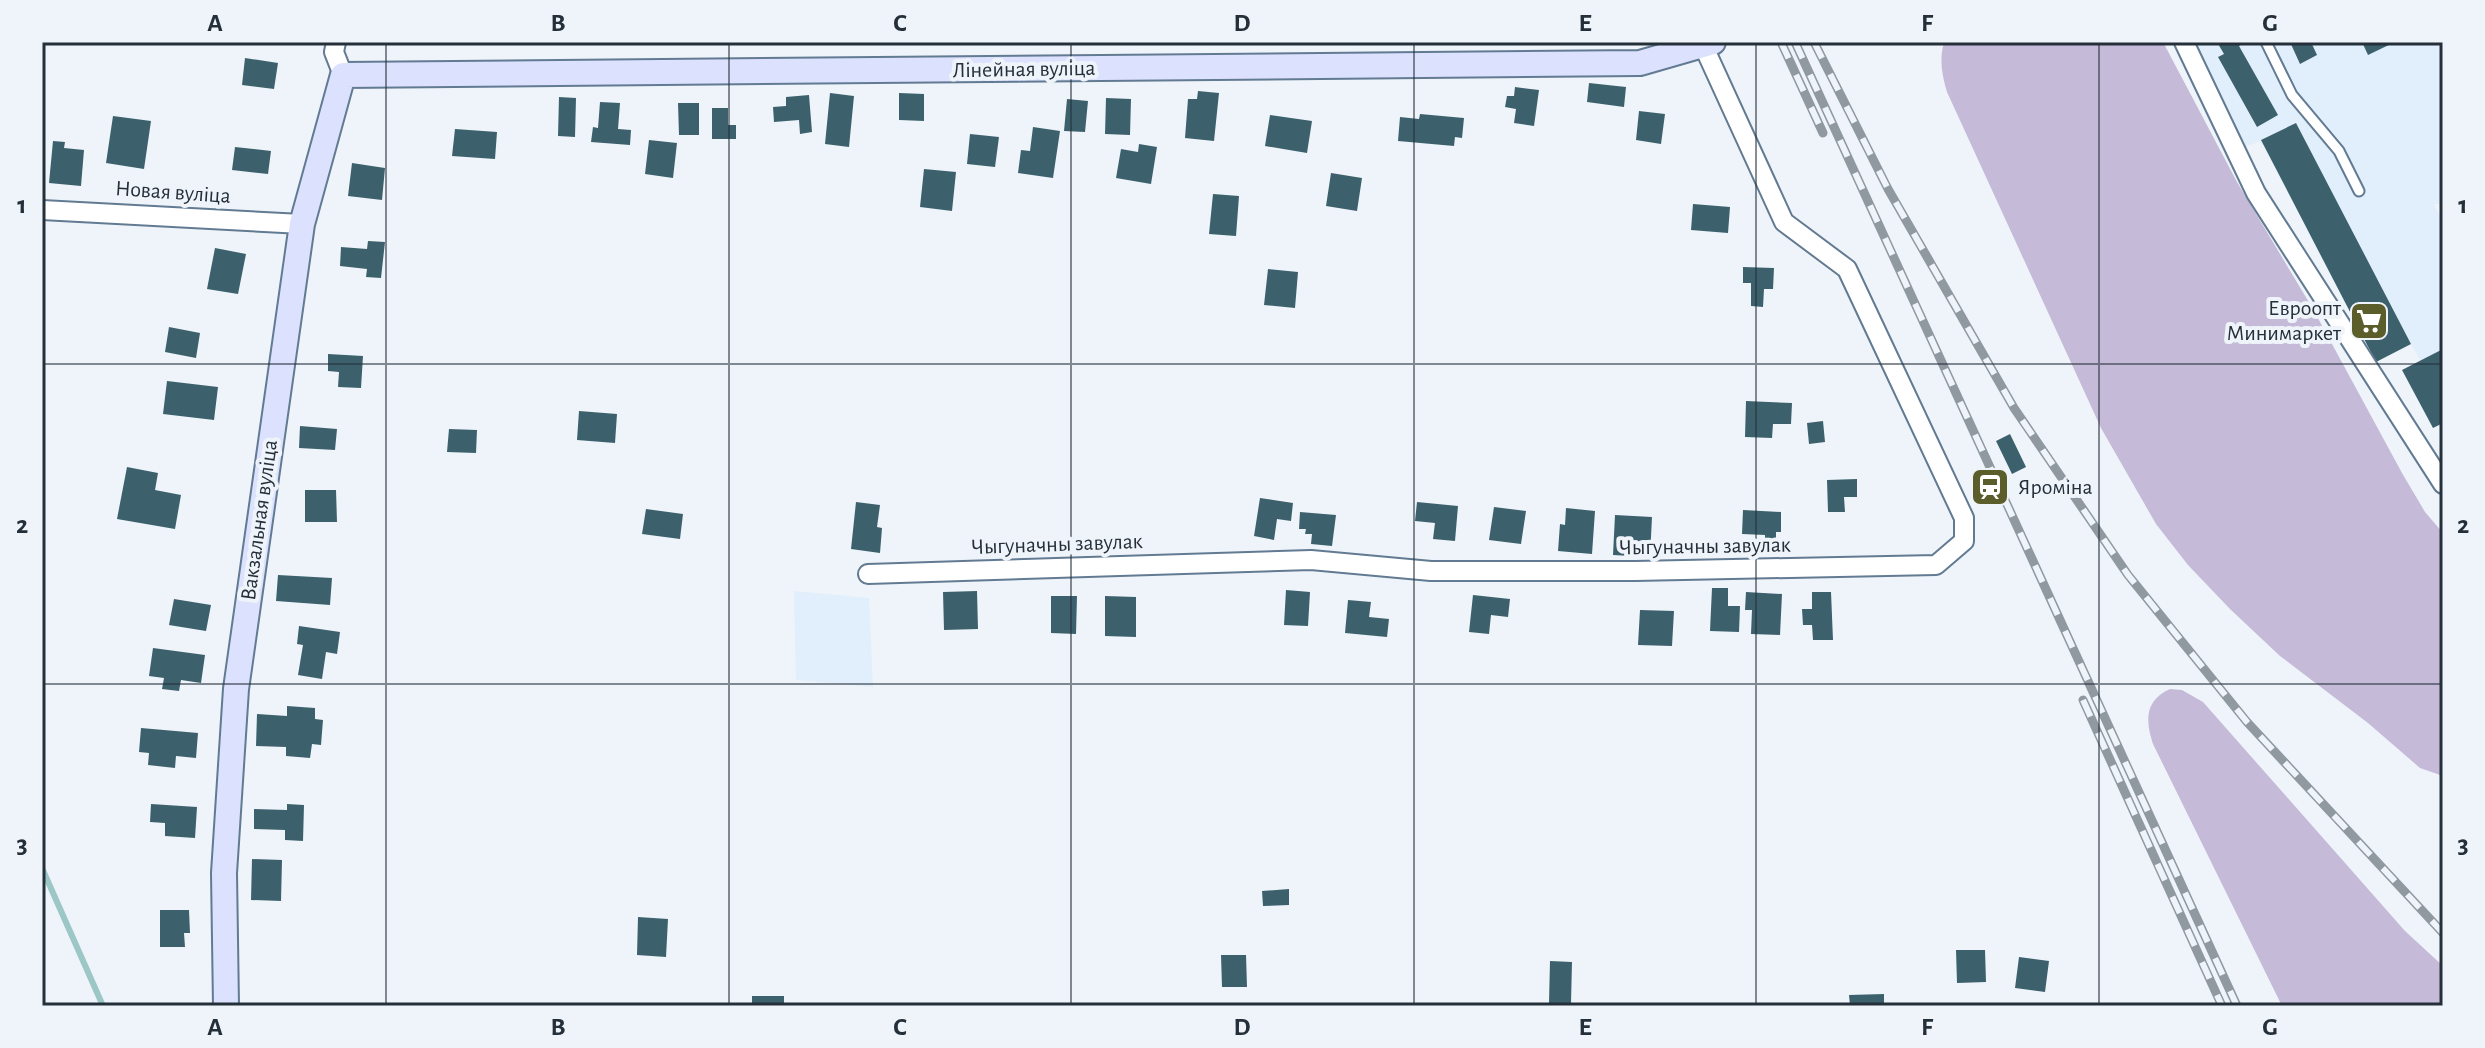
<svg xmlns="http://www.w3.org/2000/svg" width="2485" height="1048" viewBox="0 0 2485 1048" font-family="'Alegreya Sans',sans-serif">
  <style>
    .built { fill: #e1eefb }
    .green { fill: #c5bad8 }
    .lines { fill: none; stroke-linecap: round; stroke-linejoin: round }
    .stream { stroke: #9cc7c6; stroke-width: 6 }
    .building { fill: #3c616d }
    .lane-casing { stroke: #627a92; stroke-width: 13 }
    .street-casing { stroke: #627a92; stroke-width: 22 }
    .secondary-casing { stroke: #627a92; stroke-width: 28 }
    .lane { stroke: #fff; stroke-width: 9 }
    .street { stroke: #fff; stroke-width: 18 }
    .secondary { stroke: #dce1fe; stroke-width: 24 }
    .rail-casing { stroke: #9098a0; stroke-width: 9 }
    .rail { stroke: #eef4f9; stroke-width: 6; stroke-dasharray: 18; stroke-linecap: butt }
    .grid { fill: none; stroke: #252f3a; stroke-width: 2; stroke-opacity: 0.55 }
    .labels { text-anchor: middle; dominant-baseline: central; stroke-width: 8; stroke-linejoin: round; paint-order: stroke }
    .street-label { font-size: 22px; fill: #252f3a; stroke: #eef4f9 }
    .poi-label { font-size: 22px; fill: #252f3a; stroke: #eef4f9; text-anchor: end }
    .neatline { fill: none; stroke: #252f3a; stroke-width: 3 }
    .grid-label { font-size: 26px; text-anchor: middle; font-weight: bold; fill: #252f3a }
  </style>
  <rect width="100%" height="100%" fill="#eef4f9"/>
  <path class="built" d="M2192 42H2443V204H2434L2443 222V349L2421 361 2411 344 2376 362 2261 141 2244 147Z
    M794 591 869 598 873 687 796 680Z"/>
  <path class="green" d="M1944 42H2163L2237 182 2313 309 2402 473 2425 512 2443 533V776L2420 768 2368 723 2280 656 2230 609 2188 565 2156 524 2101 428 1947 92C1942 75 1939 60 1944 42Z
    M2170 689 2182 690 2203 702 2405 931 2443 966V1006H2282L2153 744C2145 720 2145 700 2170 689Z"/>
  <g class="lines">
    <path class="stream" d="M42 868 103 1006"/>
  </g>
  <path class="building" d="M2217 42H2246L2239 46 2278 115 2257 127 2218 57 2224 54Z
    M2290 42H2311L2317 55 2300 64Z
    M2362 42H2395L2368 55Z
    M245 58 278 63 274 89 242 85Z
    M1589 83 1626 87 1624 107 1587 102Z
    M1515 87 1539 90 1534 126 1514 123 1516 109 1505 107 1507 96H1514Z
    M1198 91 1219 93 1214 141 1185 138 1188 99H1197Z
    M830 93 854 96 849 147 825 144Z
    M899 93 924 94V121L899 120Z
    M809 95 812 132 800 134 799 120 774 122 773 107 786 106V97Z
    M559 97 576 98 575 137 558 136Z
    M1106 98 1131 99 1130 135 1105 134Z
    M1067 99 1088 101 1085 132 1064 131Z
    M600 102 620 103 618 129 631 130 630 145 591 142 593 127 598 128Z
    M678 103H699V135H679Z
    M712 108H728V125H736V139H712Z
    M1639 111 1665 114 1661 144 1636 140Z
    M1420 114 1464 118 1462 138 1455 137 1454 146 1398 141 1400 117 1419 119Z
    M1270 115 1312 121 1307 153 1265 146Z
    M113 116 151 121 144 169 106 163Z
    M2296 123 2411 344 2376 362 2261 140Z
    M1033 127 1060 131 1053 178 1018 173 1021 150 1030 151Z
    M455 129 497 132 495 159 452 156Z
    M970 134 999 137 995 167 967 164Z
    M649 140 677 143 673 178 645 174Z
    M53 141 65 142 64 148 84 150 81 186 49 183Z
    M1139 144 1157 147 1151 184 1116 178 1121 149 1138 152Z
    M235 147 271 151 268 174 232 170Z
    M352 163 385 168 382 200 348 196Z
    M924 169 956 172 952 211 920 207Z
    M1331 173 1362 178 1357 211 1326 206Z
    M1213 194 1239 196 1236 236 1209 234Z
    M1693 204 1730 207 1728 233 1691 230Z
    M368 241 385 242 381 278 366 277 367 269 340 266 341 247 367 249Z
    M215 248 246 254 238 294 207 289Z
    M1743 267 1774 268 1773 289H1764L1763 307 1751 306V283H1743Z
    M1268 269 1298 272 1295 308 1264 305Z
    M169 327 200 333 196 358 165 352Z
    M2443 349V423L2433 428 2402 370Z
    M328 354 363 356 361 388 338 387 339 372 328 371Z
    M167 381 218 387 214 420 163 414Z
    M1746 401 1792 403 1791 424H1773L1772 438 1745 437Z
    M579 411 617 414 615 443 577 440Z
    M1823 421 1825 442 1809 444 1807 423Z
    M300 426 337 429 335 450 299 448Z
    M449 429 477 430 476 453 447 452Z
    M2010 434 2026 467 2012 474 1996 441Z
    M127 467 158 473 155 490 181 495 175 529 117 519Z
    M1857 479V497H1844L1845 512H1828L1827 480Z
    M305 490H336L337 522H305Z
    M1260 498 1293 503 1291 521 1277 519 1274 540 1254 536Z
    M856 502 880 505 877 527 882 528 880 553 851 549Z
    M1417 502 1458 506 1455 541 1433 539 1435 523 1415 521Z
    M1494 507 1526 511 1521 544 1489 540Z
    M1566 508 1595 511 1592 554 1558 551 1560 524 1565 525Z
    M646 509 683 514 680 539 642 534Z
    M1743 510 1781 512V532H1776V539H1765V535L1742 534Z
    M1300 512 1336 515 1332 546 1311 544 1312 534H1305L1306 529H1299Z
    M1615 515 1652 517 1650 557 1613 555Z
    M278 575 332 578 330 605 276 601Z
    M1712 588H1728V606H1740L1739 632 1710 631Z
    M1286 590 1310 592 1308 626 1284 625Z
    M977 591 978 629 944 630 943 592Z
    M1746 592 1782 594 1780 635 1751 634 1752 610H1745Z
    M1812 592H1831L1833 640H1813L1812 625H1803L1802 609H1812Z
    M1473 595 1510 599 1508 617 1491 615 1489 634 1469 632Z
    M1051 596H1077L1076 634 1051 633Z
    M1105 596 1136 597V637L1105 636Z
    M174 599 211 605 206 631 169 625Z
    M1348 600 1371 602 1369 617 1389 619 1387 637 1345 633Z
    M1640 610 1674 611 1672 646 1638 645Z
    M299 626 340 632 337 654 326 652 322 679 298 675 303 645 297 644Z
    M153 648 205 655 201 683 181 680 179 691 162 689 164 678 149 676Z
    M287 706 315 708V719L323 720 321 745 312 744 310 758 286 756V747L256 746 257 714 287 716Z
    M141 728 198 733 196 758 176 756 175 768 148 765 149 753 139 752Z
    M151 804 197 807 195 838 165 836V823L150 822Z
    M287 804 304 805 303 841 285 840V830L254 829V809L287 810Z
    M252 859 282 860 281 901 251 900Z
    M1289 889V905L1263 906 1262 891Z
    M160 910H189L190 933H184L185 947H160Z
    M638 917 668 919 666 957 637 955Z
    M1956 950H1985L1986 982 1957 983Z
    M1221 955H1246L1247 987H1222Z
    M2019 957 2049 961 2045 992 2015 988Z
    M1550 961 1572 962 1571 1003H1549Z
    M1884 994V1006H1850L1849 995Z
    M752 996H784V1006H752Z"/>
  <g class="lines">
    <defs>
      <path id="lane" d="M2266 42 2292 95 2339 151 2359 191"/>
      <path id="street" d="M336 42 334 52 343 75
        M2184 42 2256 193 2443 484
        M42 210 302 224
        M868 574 1311 560 1431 571H1635L1936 565 1964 541V518L1847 269 1784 222 1703 45"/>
      <path id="secondary" d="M226 1006 224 873 236 689 302 224 343 75 1640 63 1713 42"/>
    </defs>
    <use href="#lane" class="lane-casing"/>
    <use href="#street" class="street-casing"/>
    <use href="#secondary" class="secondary-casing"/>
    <use href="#lane" class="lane"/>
    <use href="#street" class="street"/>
    <use href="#secondary" class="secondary"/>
    <defs>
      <path id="rail" d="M1781 42 1823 133
        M1795 42 2237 1006
        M1814 42 1888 189 2014 408 2128 575 2247 722 2443 933
        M2083 700 2222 1006"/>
    </defs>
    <use href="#rail" class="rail-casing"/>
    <use href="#rail" class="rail"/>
  </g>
  <path class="grid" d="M386 42V1006M729 42V1006M1071 42V1006M1414 42V1006M1756 42V1006M2099 42V1006M42 364H2443M42 684H2443"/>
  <defs>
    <symbol id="supermarket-square" viewBox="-11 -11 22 22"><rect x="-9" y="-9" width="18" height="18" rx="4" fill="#5b5d2b" stroke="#eef4f9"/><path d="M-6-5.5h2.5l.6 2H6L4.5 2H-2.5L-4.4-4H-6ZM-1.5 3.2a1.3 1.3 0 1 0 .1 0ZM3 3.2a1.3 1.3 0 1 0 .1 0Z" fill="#fff"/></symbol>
    <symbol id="station-square" viewBox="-11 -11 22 22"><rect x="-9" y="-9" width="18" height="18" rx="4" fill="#5b5d2b" stroke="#eef4f9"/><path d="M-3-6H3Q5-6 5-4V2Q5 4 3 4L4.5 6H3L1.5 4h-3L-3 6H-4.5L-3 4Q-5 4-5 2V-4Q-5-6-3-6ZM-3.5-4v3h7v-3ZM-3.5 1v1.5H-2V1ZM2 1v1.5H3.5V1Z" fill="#fff"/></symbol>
  </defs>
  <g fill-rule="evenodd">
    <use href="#supermarket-square" x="2347" y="299" width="44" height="44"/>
    <use href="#station-square" x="1968" y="465" width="44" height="44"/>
  </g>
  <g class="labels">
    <g class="street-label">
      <text transform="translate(1024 69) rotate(-1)">Лінейная вуліца</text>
      <text transform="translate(173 192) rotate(4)">Новая вуліца</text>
      <text transform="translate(259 520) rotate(-82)">Вакзальная вуліца</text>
      <text transform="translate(1057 544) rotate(-2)">Чыгуначны завулак</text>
      <text transform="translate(1705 546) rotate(-1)">Чыгуначны завулак</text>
    </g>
    <g class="poi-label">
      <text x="2341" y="308">Евроопт<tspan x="2341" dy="25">Минимаркет</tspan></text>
      <text x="2018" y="487" text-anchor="start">Яроміна</text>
    </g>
  </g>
  <rect width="2485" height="1048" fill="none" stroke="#eef4f9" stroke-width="88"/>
  <rect x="44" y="44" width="2397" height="960" class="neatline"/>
  <g class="grid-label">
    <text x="215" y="31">A</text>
    <text x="558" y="31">B</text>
    <text x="900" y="31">C</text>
    <text x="1242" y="31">D</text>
    <text x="1585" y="31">E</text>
    <text x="1927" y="31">F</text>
    <text x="2270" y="31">G</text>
    <text x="22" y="213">1</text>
    <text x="2463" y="213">1</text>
    <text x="22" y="533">2</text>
    <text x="2463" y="533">2</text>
    <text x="22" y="853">3</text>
    <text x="2463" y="853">3</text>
    <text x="215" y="1035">A</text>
    <text x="558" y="1035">B</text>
    <text x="900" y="1035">C</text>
    <text x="1242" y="1035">D</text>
    <text x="1585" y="1035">E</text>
    <text x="1927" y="1035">F</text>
    <text x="2270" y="1035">G</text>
  </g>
</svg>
